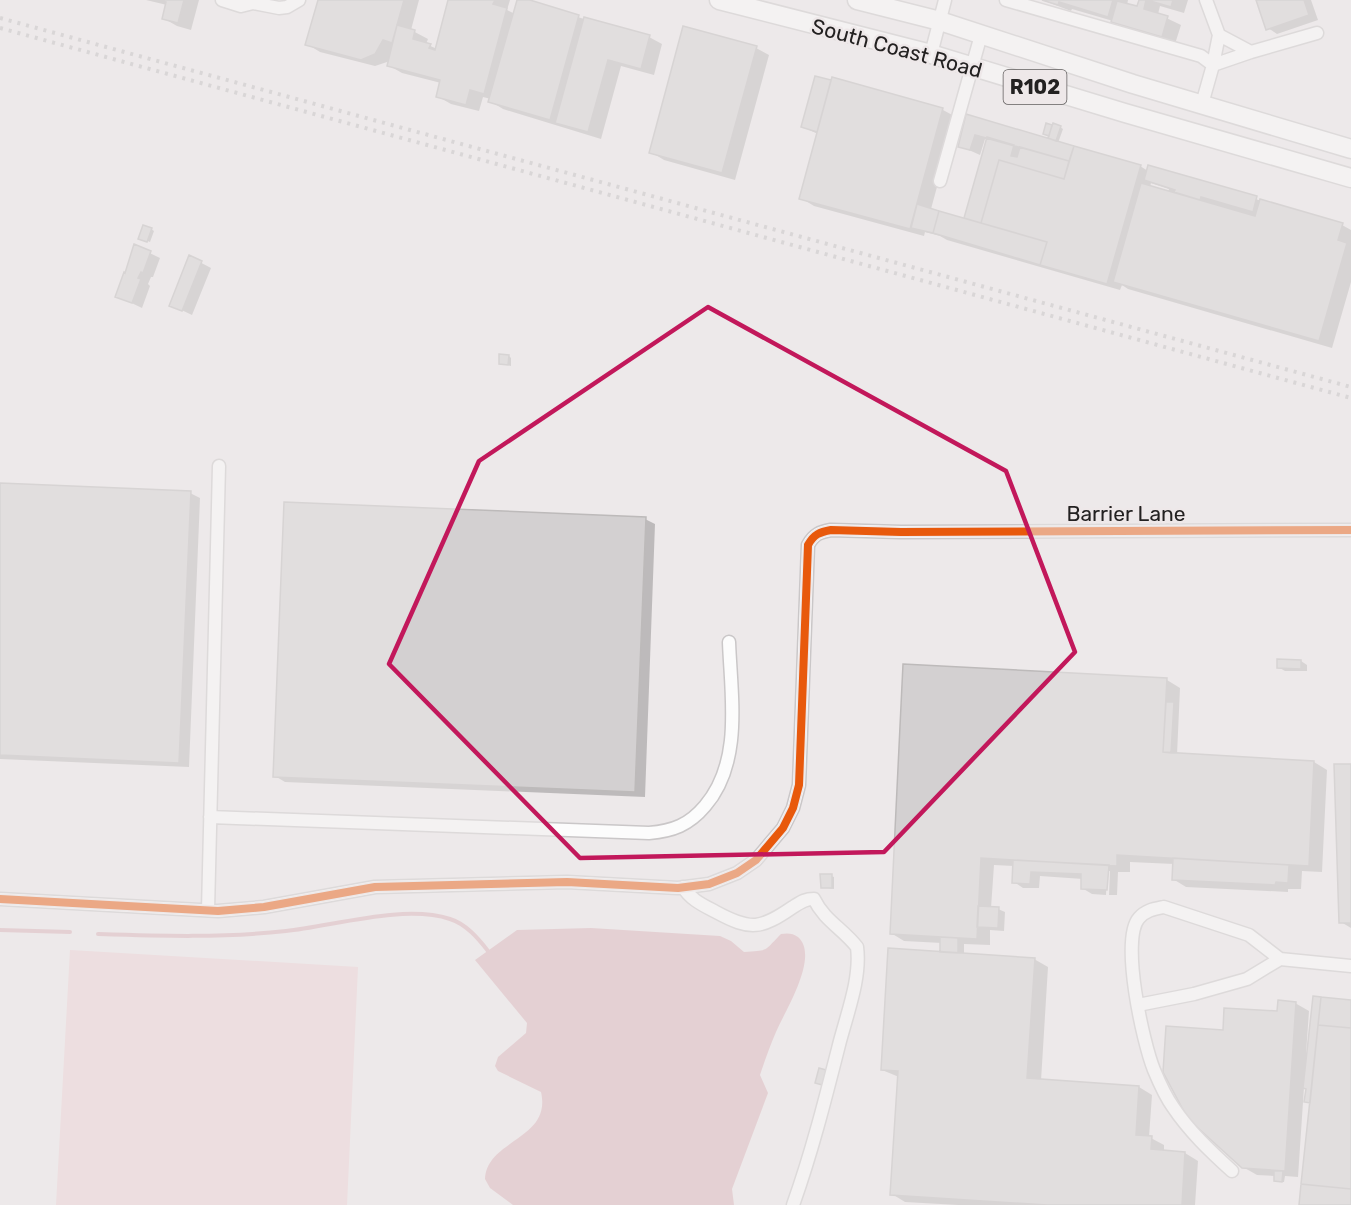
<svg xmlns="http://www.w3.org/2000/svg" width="1351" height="1205" viewBox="0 0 1351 1205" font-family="Rubik,sans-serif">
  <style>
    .green { fill: #eed0d5 }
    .water { fill: #dab2b9 }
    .shadow { fill: #0003; fill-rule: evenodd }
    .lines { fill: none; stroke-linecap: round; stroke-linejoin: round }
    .stream { stroke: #dab2b9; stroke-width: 4 }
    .building { fill: #d3d0d1; stroke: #bdbaba; stroke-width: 1.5 }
    .minor-casing { stroke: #cac7c8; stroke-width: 15 }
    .highway-casing { stroke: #cac7c8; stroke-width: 21 }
    .minor { stroke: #fcfcfc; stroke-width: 12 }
    .highway { stroke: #fcfcfc; stroke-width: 18 }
    .rail { stroke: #c1bfc0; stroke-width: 4; stroke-dasharray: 3 6; stroke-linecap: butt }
    .cycleway-casing { stroke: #eee8e9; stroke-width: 11 }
    .cycleway { stroke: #e8590c; stroke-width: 8 }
    .marked { fill: none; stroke: #c2185b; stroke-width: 4.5; stroke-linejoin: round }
    .labels { text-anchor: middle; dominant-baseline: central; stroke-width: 5; stroke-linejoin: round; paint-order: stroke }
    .shield { fill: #eee8e9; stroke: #605d5d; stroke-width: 1.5 }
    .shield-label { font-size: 20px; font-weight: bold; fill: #232121 }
    .street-label { font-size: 21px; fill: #232121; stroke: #eee8e9 }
  </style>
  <rect width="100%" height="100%" fill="#ede9ea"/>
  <path class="green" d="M70 950 358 967 347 1205H56Z"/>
  <path class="water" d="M591 928 720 936 731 941 744 952C770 950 763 952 781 934 787 933 793 933 798 937 820 956 785 1011 776 1032 770 1046 765 1060 760 1075L768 1093 732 1189 734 1205H513L490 1188 485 1179C487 1139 552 1140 541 1092L498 1071 495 1066 498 1057 526 1033 527 1023 475 960 517 930Z"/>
  <path class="shadow" d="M146 0H199L191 30 177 26 163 18 167 5Z
    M319 0H419L411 30 428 39 426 44 437 49 450 0H510L507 10 515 14 519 0H524L584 19 649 37 662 44 654 75 621 66 601 139 503 109 490 101 491 99 483 97 479 111 451 104 437 96 441 83 402 73 388 65 390 61 375 66 320 52 307 44Z
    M1042 0H1128L1127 5 1138 8 1139 0H1188L1184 13 1160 6 1158 14 1181 25 1175 44 1126 29 1113 21 1072 9 1071 11Z
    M1258 0H1311L1318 20 1277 34 1268 28Z
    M756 48 769 55 735 180 664 160 651 152Z
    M816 78 832 82 833 79 943 110 956 117 931 209 965 220 988 140 985 139 980 155 960 146 967 116 1049 140 1050 136 1047 125 1060 127 1063 129 1058 143 1140 166 1148 171 1149 167 1342 225 1351 230V282L1332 348 1128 289 1122 285 1120 290 947 240 940 236 925 232 924 236 814 206 801 198 818 134 803 127ZM1151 183 1169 189 1168 192 1150 187Z
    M151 229 154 231 150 242 143 239Z
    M135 246 160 258 153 277H151L148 284 150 286 142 308 117 296Z
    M190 257 211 268 192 315 171 305Z
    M509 356 511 358V366L500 363Z
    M0 484 190 493 200 498 189 767 0 759Z
    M645 519 655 524 645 797 285 782 275 776Z
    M1301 661 1307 665V671H1285L1278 667Z
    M1167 680 1180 688 1177 755 1314 762 1327 770 1322 872 1302 871 1301 889H1288V892L1186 887 1173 879 1174 864 1130 862V872H1118L1117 895H1109L1110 871H1107L1106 895 1092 894 1082 888 1083 879 1040 876 1039 888H1023L1014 882V866L994 865 991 908 998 909 1005 912 1004 931 990 930V945L964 944V955L1034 959 1048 967 1041 1081 1139 1087 1152 1095 1149 1137 1164 1145V1152L1185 1153 1198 1161 1195 1205H958L905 1202 892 1194 899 1077 882 1070 944 954 942 943 904 941 891 933Z
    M1351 765V928L1341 922Z
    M831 876 834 877V889L822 887Z
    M1351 1001V1205H1300L1311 1104 1306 1101 1307 1089 1304 1087 1298 1177 1285 1176 1284 1182H1278L1275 1180V1176L1257 1175 1243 1167 1224 1031 1279 1013 1295 1003 1309 1011 1306 1054H1309Z"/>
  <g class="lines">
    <path class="stream" d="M0 930 70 932
      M98 934C161 936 223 938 286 931 333 926 404 904 450 919 466 924 478 938 488 951"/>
  </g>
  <path class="building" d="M159 0H184L178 23 162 19 166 2Z
    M318 0H404L392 43 383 40 375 54 361 60 305 45Z
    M448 0H495L493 4 507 8 484 94 470 90 466 105 436 97 440 80 387 66 397 25 415 30 413 39 431 44 429 48 435 50Z
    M517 0H530L579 15 550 120 488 102Z
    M1042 0H1113L1108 17 1059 2 1058 5Z
    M1139 0H1146L1144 9 1168 16 1162 37 1111 22 1117 1 1137 6Z
    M1147 0H1173L1171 7Z
    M1256 0H1304L1309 15 1266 30Z
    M584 17 650 35 641 69 608 60 588 132 555 123Z
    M683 26 757 46 722 173 649 153Z
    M815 76 831 80 817 132 801 127Z
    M832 77 943 108 910 229 799 199Z
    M966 114 1074 146 1069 161 975 135 970 150 958 147Z
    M1046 123 1052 125 1049 136 1043 134Z
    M1053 123 1061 126 1056 141 1048 138Z
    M987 137 1014 145 1011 156 1017 157 1020 147 1069 161 1064 179 999 160 981 223 964 218Z
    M1074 146 1141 165 1107 284 1040 265 1047 242 981 223 999 160 1064 179Z
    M1148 165 1257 196 1253 212 1201 197 1200 200 1174 192 1175 190 1144 180Z
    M1141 183 1255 216 1260 199 1343 223 1338 240 1347 243 1319 341 1113 282Z
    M917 204 939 211 933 233 911 228Z
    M939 211 1047 242 1040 265 933 233Z
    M143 225 152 228 147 242 138 239Z
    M134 244 151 251 143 273 141 272 138 278 141 279 132 303 115 297 124 272 125 273Z
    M189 255 202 261 182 311 169 306Z
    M499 354 509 355 508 365 499 364Z
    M0 483 191 491 179 763 0 755Z
    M284 502 646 517 635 792 273 777Z
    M1277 659 1301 660V669L1277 668Z
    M903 664 1167 678 1163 752 1314 761 1309 866 1117 855V866L981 858 977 939 890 934Z
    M1166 702H1174L1171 753 1163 752Z
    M1334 764H1351V923H1339Z
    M1173 858 1289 865 1288 883 1276 882 1275 885 1172 880Z
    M1013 860 1109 865 1107 890 1081 889V874L1031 872 1030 884 1012 883Z
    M820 874H832V888H821Z
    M978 906 999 907 998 928 977 927Z
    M940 937 958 938V953L940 952Z
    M888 948 1035 958 1027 1078 1139 1086 1136 1135 1152 1136 1151 1149 1185 1152 1182 1205H1047L890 1195 898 1071 881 1070Z
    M1313 996 1321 997 1310 1103 1304 1102 1306 1089 1303 1088Z
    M1321 997 1351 1000V1028L1318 1025Z
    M1278 1000 1296 1002 1285 1171 1242 1168 1188 1119 1163 1072 1166 1026 1223 1030 1224 1008 1277 1011Z
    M1318 1025 1351 1028V1189L1301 1184Z
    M819 1068 830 1071 826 1086 815 1083Z
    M1274 1171H1283L1282 1182 1274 1181Z
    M1301 1184 1351 1189V1205H1299Z"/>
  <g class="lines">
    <defs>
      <path id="minor" d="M222 0 241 6 253 3 279 8 287 7 299 0
        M1006 0 1201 56 1213 65 1202 104
        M1206 0 1219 35 1251 52 1317 33
        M1219 35 1213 65 1251 52
        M931 54 945 0
        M940 181 981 35
        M210 817 649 833C673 831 689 825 705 806 743 762 731 696 729 642
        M683 887C691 900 703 905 716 912 751 931 761 929 793 907 801 902 805 899 814 899 824 920 843 929 857 947 861 977 848 1011 840 1041 826 1096 812 1152 793 1205
        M0 899 218 911 264 907 375 887 567 882 678 888 709 884 737 873 756 860 783 828 793 808 799 785 808 545C814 534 820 532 831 530L901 532 1351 530
        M208 910 219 466
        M1280 959 1351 966
        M1138 1005 1194 994 1247 979 1280 959
        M1232 1171C1210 1151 1189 1131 1173 1107 1165 1096 1159 1082 1154 1070 1143 1043 1120 939 1139 918 1146 910 1154 909 1164 907L1249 935 1280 959"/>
      <path id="highway" d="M719 0 931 54 1125 113 1351 178
        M857 0 940 21 1133 84 1351 149"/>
    </defs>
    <use href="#minor" class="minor-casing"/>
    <use href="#highway" class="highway-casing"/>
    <use href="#minor" class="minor"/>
    <use href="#highway" class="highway"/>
    <path class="rail" d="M0 18 1351 387
      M0 28 1351 398"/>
    <defs>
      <path id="cycleway" d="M0 899 218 911 264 907 375 887 567 882 678 888 709 884 737 873 756 860 783 828 793 808 799 785 808 545C814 534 820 532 831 530L901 532 1351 530"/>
    </defs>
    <use href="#cycleway" class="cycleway-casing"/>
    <use href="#cycleway" class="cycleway"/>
  </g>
  <path d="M0 0H1351V1205H0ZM708 307 1006 471 1075 652 884 852 580 858 389 664 479 461Z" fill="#ede9ea" fill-opacity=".55" fill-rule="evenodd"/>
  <path class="marked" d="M708 307 1006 471 1075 652 884 852 580 858 389 664 479 461Z"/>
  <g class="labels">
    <rect class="shield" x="1003.5" y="70" width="63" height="34" rx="4.5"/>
    <g class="shield-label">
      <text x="1035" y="87">R102</text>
    </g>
    <g class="street-label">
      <text transform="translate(897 48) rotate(15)">South Coast Road</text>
      <text x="1126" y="513">Barrier Lane</text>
    </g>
  </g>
</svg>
